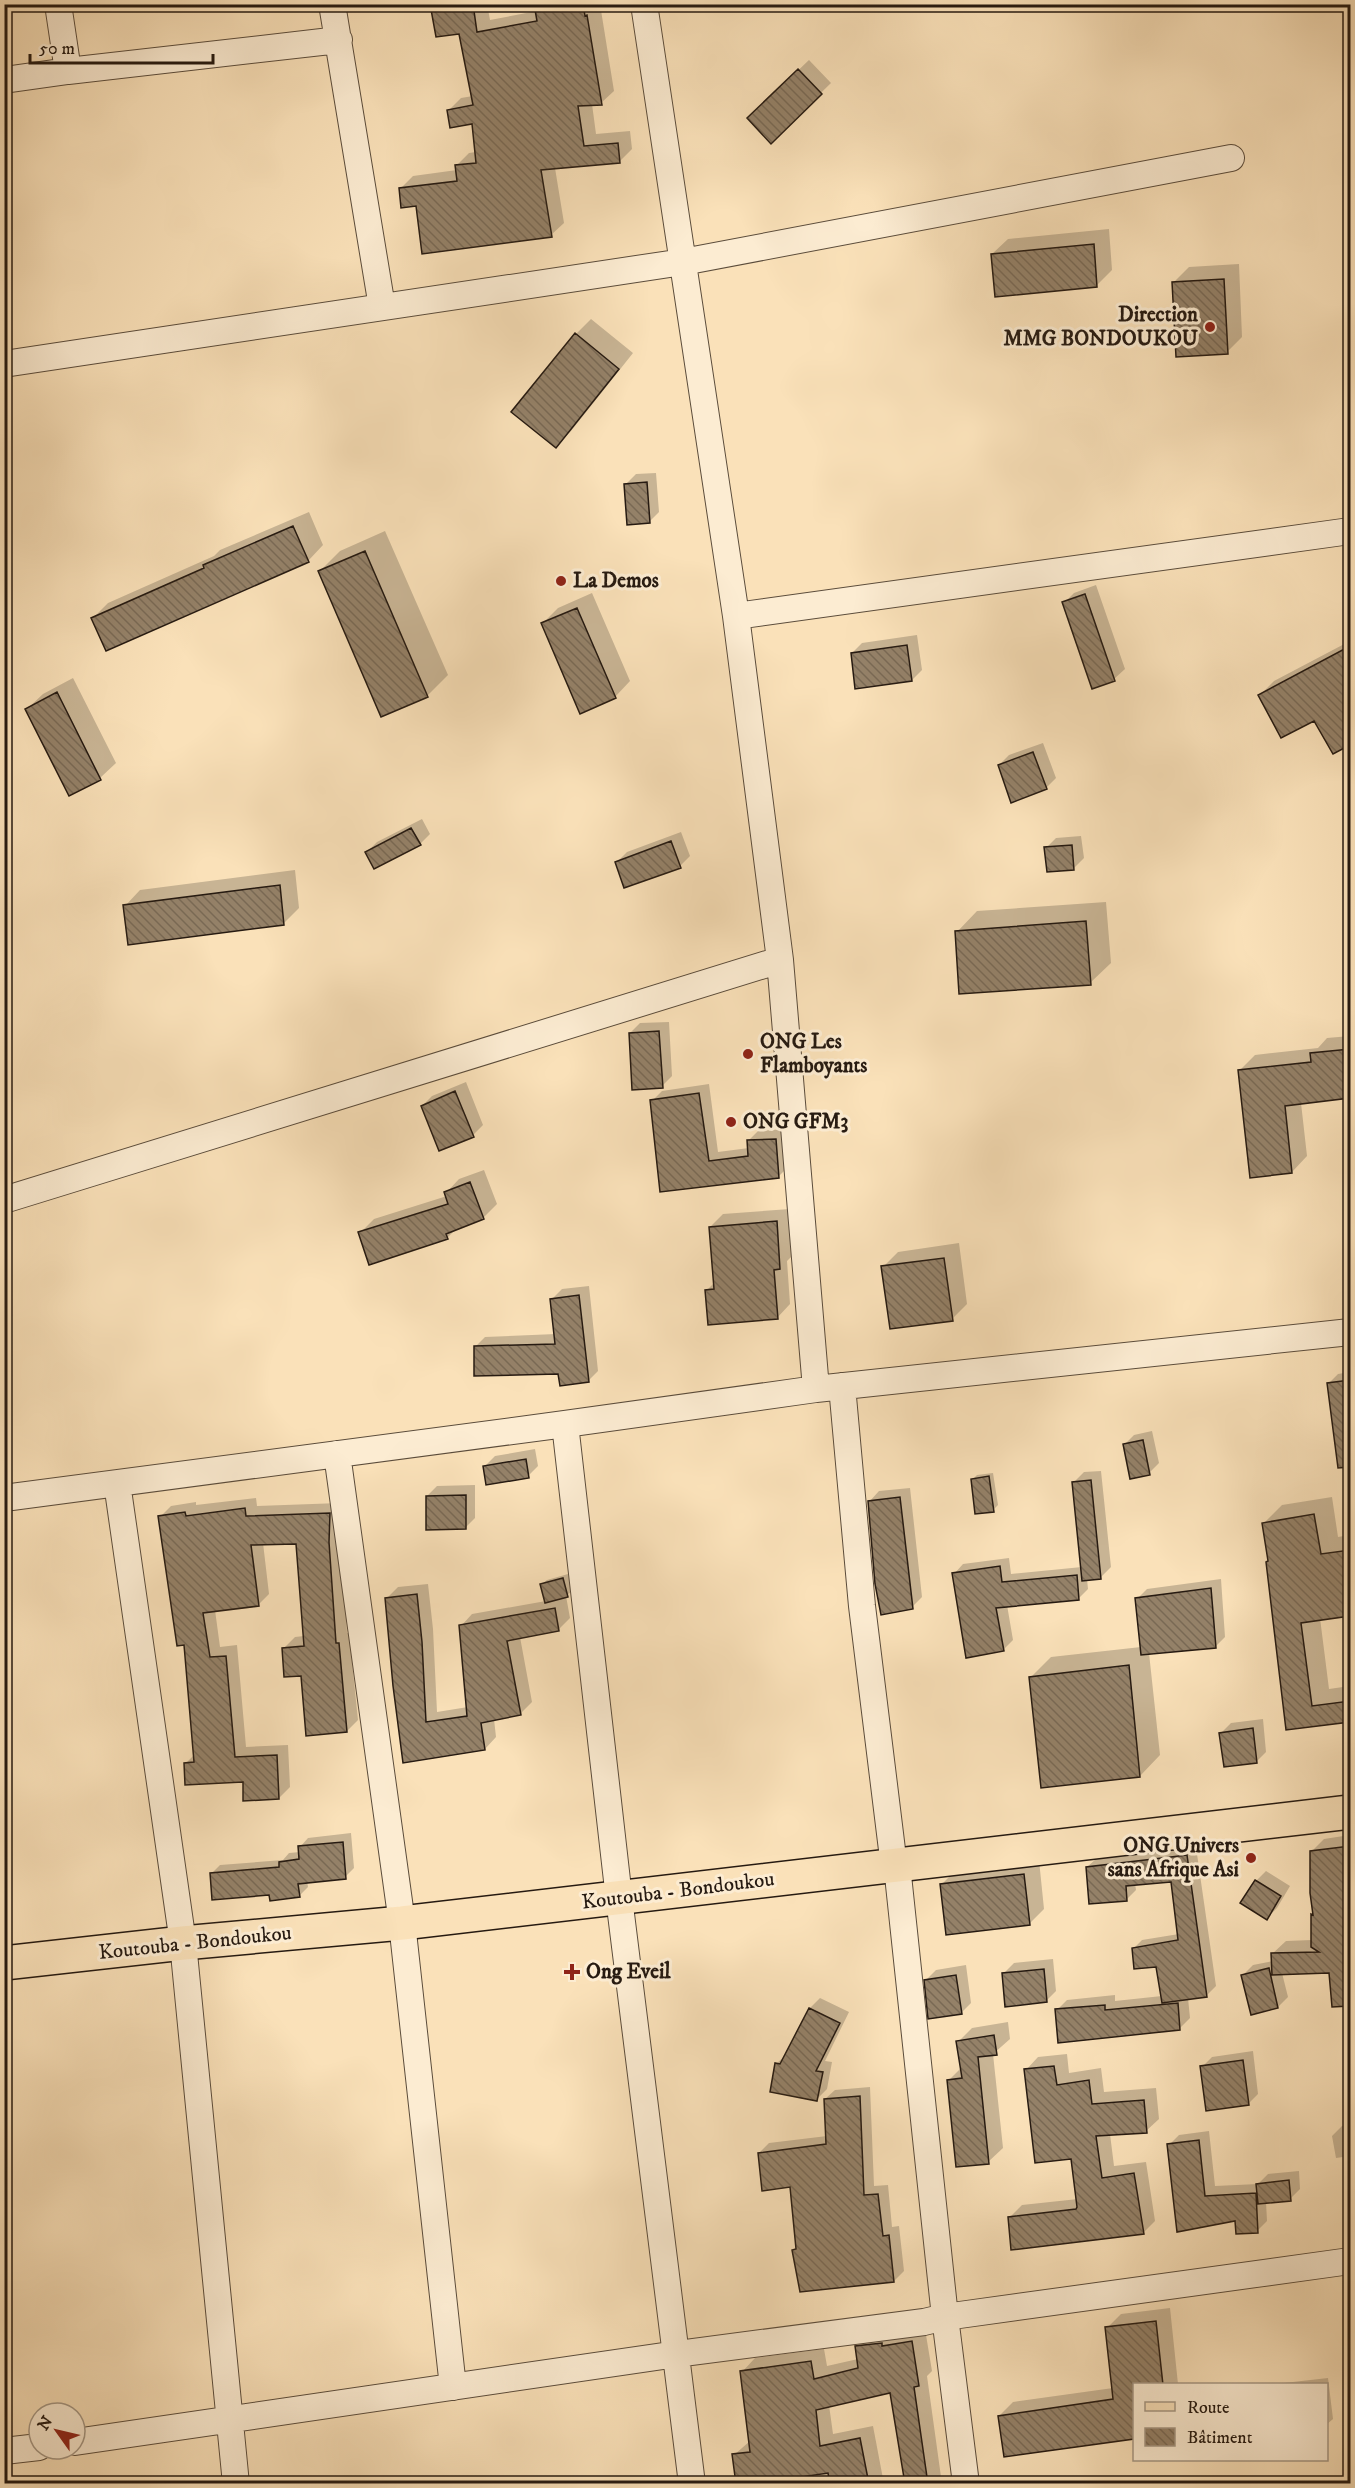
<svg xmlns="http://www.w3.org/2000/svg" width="1355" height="2488" viewBox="0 0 1355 2488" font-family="'IM FELL DW Pica',serif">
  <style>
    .shadow { fill: #0003 }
    .building { fill: url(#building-back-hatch); stroke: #261a11; stroke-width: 1.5 }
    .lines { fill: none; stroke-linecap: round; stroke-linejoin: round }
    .minor-casing { stroke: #5b4c3b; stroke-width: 28 }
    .primary-casing { stroke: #261a11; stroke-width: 36 }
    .minor { stroke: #fcecd2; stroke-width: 26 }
    .primary { stroke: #fae1b9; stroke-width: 33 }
    .poi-dot { fill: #8f2418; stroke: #fcecd2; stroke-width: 2 }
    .labels { text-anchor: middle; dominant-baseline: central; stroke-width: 6; stroke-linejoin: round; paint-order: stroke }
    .poi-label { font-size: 21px; font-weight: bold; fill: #261a11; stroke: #fcecd2; text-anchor: start }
    .street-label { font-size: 21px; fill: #261a11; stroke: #fcecd2 }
  </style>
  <defs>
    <pattern id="building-back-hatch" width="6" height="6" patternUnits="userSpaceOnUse" patternTransform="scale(1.5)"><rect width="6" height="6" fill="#948168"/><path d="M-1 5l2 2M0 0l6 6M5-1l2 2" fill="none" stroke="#796954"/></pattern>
  </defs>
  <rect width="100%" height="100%" fill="#fae1b9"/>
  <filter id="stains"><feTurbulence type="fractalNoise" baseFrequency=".00333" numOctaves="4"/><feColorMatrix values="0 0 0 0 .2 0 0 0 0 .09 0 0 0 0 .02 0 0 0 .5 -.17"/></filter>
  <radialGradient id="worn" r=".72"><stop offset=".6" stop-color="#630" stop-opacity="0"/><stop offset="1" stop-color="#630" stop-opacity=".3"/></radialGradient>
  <path class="shadow" d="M432 4H487L490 20 537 11 536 4H600L614 91 601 103 592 104 596 134 630 131 632 149 619 162 555 168 564 223 551 235 417 204 400 189 413 176 457 170 456 166 469 153 476 152 473 123 448 111 461 98 473 96 460 32Z
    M809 60 831 83 771 142 759 108Z
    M1109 229 1112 270 1097 285 992 254 1008 239Z
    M1239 264 1242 337 1227 352 1173 283 1189 267Z
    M591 319 633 353 571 431 556 446 576 334Z
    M656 473 659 512 649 522 626 484 636 474Z
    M309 512 323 545 308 561 93 618 108 603 214 556 220 550Z
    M385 531 448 675 428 695 382 715 319 572 340 551Z
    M1096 585 1125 669 1114 679 1093 687 1064 603 1074 593Z
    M592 593 630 681 615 697 543 623 558 608Z
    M917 635 922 670 912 680 852 653 862 643Z
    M1350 641V743L1333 752 1315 719 1260 695 1274 681Z
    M73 678 116 763 100 778 69 794 27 709 43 694Z
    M1043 743 1056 778 1046 788 999 765 1009 755Z
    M422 819 430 834 420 844 367 852 377 842Z
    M681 832 690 856 680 866 617 862 627 852Z
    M1081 836 1084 858 1074 868 1046 848 1056 838Z
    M295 870 299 908 284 923 125 906 140 890Z
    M1106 902 1111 963 1090 983 957 932 977 911Z
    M669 1022 672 1076 662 1086 630 1033 640 1023Z
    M1350 1036V1097L1301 1103 1307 1156 1292 1172 1240 1070 1255 1055 1318 1048 1327 1038Z
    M466 1082 483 1125 473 1135 422 1106 432 1096Z
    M709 1084 718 1152 749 1148 748 1141 758 1131 786 1129 788 1167 778 1177 662 1190 652 1101 662 1091Z
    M484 1170 497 1204 483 1218 457 1228 447 1238 360 1233 374 1219 447 1196 446 1193 459 1179Z
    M790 1209 793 1255 787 1261 790 1304 777 1318 706 1291 715 1282 710 1227 723 1214Z
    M959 1243 967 1304 952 1319 883 1267 898 1252Z
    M589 1286 598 1371 588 1381 475 1347 485 1337 556 1334 552 1299 562 1289Z
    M1350 1372V1445L1337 1447 1328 1384 1338 1374Z
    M1152 1431 1159 1463 1149 1473 1124 1445 1134 1435Z
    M535 1449 538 1466 528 1476 485 1466 495 1456Z
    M1101 1471 1111 1567 1101 1577 1087 1579 1088 1589 1078 1599 1007 1605 1013 1640 1003 1650 954 1574 963 1564 1009 1558 1011 1574 1082 1567 1074 1482 1084 1472Z
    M993 1473 998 1505 993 1510 973 1479 977 1475Z
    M475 1485V1518L465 1528 427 1496 437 1486Z
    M910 1488 922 1597 912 1607 869 1502 879 1491Z
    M1332 1497 1338 1537 1350 1535V1614L1320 1618 1329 1689 1350 1686V1721L1288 1729 1264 1523 1282 1505Z
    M256 1498 257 1506 340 1503V1530L347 1633H349L358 1720 347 1731 284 1648 295 1637 304 1636 297 1542 263 1543 269 1594 258 1605 215 1610 220 1647 237 1645 246 1747 288 1745 290 1787 279 1798 244 1781 186 1763 195 1754 185 1644 160 1517 171 1506 196 1502V1505Z
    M568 1574 572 1591 566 1596 570 1618 558 1630 520 1637 532 1702 520 1714 494 1719 496 1737 485 1749 404 1761 386 1599 398 1587 428 1584 433 1629 437 1712 468 1707 461 1626 472 1614 546 1601 542 1584 547 1580Z
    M1221 1579 1225 1637 1215 1647 1149 1653 1160 1755 1140 1776 1031 1677 1051 1657 1141 1647 1137 1599 1147 1589Z
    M1263 1719 1266 1752 1256 1762 1221 1733 1231 1723Z
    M351 1833 354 1868 345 1877 307 1881 308 1887 299 1896 270 1893 211 1874 220 1865 283 1860 289 1853 300 1852V1847L308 1838Z
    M1350 1835V2004L1333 2006 1330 1971 1282 1973 1288 1997 1278 2007 1243 1975 1253 1965 1273 1961 1272 1954 1286 1941 1312 1940V1914L1314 1912 1311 1852 1324 1839Z
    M1196 1847 1216 1986 1207 1995 1188 1998 1190 2018 1180 2028 1057 2010 1067 2000 1115 1995V2001L1162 1996 1157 1965 1133 1949 1142 1940 1179 1934 1172 1881 1135 1884 1136 1890 1127 1899 1087 1867 1096 1859Z
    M1039 1860 1044 1909 1029 1924 942 1884 957 1869Z
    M1266 1871 1290 1886 1277 1908 1267 1918 1256 1881Z
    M1053 1959 1056 1991 1046 2001 1004 1973 1014 1963Z
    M966 1965 971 2003 961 2013 926 1980 936 1970Z
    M820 1998 849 2012 825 2061 832 2062 827 2089 817 2099 776 2064 787 2054 810 2008Z
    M1008 2022 1010 2039 993 2054 1003 2148 988 2162 948 2081 962 2067 958 2042 972 2028Z
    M1253 2051 1258 2094 1248 2104 1202 2067 1212 2057Z
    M1067 2054 1069 2073 1101 2068 1104 2092 1156 2088 1159 2119 1146 2131 1110 2134 1114 2166 1146 2162 1155 2221 1143 2233 1009 2218 1022 2205 1078 2199 1072 2158 1026 2070 1038 2057Z
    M870 2087 874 2186 888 2185 892 2227 899 2226 904 2271 894 2281 794 2250 797 2247 791 2186 759 2153 769 2143 827 2136 825 2099 835 2090Z
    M1350 2124V2156L1336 2158 1332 2136 1342 2126Z
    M1209 2131 1215 2186 1258 2184 1268 2174 1299 2171 1300 2189 1290 2199 1266 2202 1267 2221 1257 2231 1237 2219 1178 2230 1169 2145 1179 2135Z
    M1170 2308 1178 2384H1134V2439L1005 2456 999 2416 1013 2402 1113 2388 1107 2328 1121 2314Z
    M925 2329 932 2371 927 2376 942 2484H906L892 2391 829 2405 833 2434 873 2426 884 2484H746L734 2455 750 2441 742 2372 755 2358 824 2349 827 2366 858 2359 856 2347 869 2333Z
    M1328 2378 1333 2419 1326 2425V2384H1275Z"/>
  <path class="building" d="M430 4H473L477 32 537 21 534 4H583L585 16 587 15 602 105 578 106 584 146 618 143 620 163 541 170 552 237 422 254 416 206 401 208 399 188 457 181 455 165 476 163 472 124 450 128 447 110 473 105 459 34 436 37Z
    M798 69 822 94 771 144 747 118Z
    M1094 244 1097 287 995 297 991 254Z
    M1224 279 1228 354 1176 357 1172 282Z
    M575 333 619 369 556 448 511 412Z
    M647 482 650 523 627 525 624 484Z
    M293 526 309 562 106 651 91 618 204 568 203 565Z
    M365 551 428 697 381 717 318 571Z
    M1085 594 1115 681 1092 689 1062 602Z
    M577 608 616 698 580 714 541 623Z
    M907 645 912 681 855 689 851 653Z
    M1350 646V745L1333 754 1314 721 1281 738 1258 695Z
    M57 692 101 780 69 796 25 709Z
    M1033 752 1047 789 1011 803 998 765Z
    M411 828 421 845 374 869 365 852Z
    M671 841 681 868 624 888 615 862Z
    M1072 845 1074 870 1047 872 1044 847Z
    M280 885 284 925 128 945 123 905Z
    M1086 921 1091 985 959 994 955 931Z
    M659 1031 663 1088 632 1090 629 1033Z
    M1350 1049V1098L1285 1106 1292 1173 1250 1178 1238 1070 1311 1062 1310 1053Z
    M455 1091 474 1137 439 1151 421 1106Z
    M699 1093 709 1161 748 1156 747 1140 776 1139 779 1178 660 1192 650 1100Z
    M470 1182 484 1219 446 1234 448 1239 369 1265 358 1232 448 1204 444 1192Z
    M777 1221 780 1269 774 1270 778 1319 708 1325 705 1290 714 1289 709 1227Z
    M944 1258 953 1321 890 1329 881 1266Z
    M579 1295 589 1382 560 1386 558 1374 474 1376V1346L555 1344 550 1299Z
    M1350 1380V1467L1338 1468 1327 1383Z
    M1143 1440 1150 1475 1130 1479 1123 1444Z
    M526 1459 529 1478 486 1485 483 1466Z
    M989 1476 994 1512 975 1514 971 1479Z
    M1091 1480 1101 1579 1082 1581 1072 1482Z
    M466 1495V1529L426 1530V1496Z
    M900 1497 913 1609 881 1615 875 1584 868 1501Z
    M245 1508 246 1516 330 1513 329 1542 336 1643H339L347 1732 306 1736 301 1676 284 1677 282 1648 304 1646 296 1544 251 1545 259 1606 203 1613 210 1657 226 1656 235 1757 277 1755 279 1799 243 1801V1782L185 1785 184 1763 194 1762 184 1645 177 1646 158 1516 185 1512 186 1516Z
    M1314 1514 1321 1554 1350 1550V1616L1301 1623 1312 1706 1350 1701V1722L1286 1730 1266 1562 1268 1561 1262 1523Z
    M1000 1566 1002 1582 1077 1575 1079 1600 996 1608 1004 1651 966 1658 952 1573Z
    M563 1578 568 1597 545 1603 540 1584Z
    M1211 1588 1216 1648 1141 1655 1135 1598Z
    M417 1594 422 1642 426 1722 467 1716 459 1625 555 1608 559 1631 507 1641 521 1715 481 1723 485 1750 403 1763 393 1686 385 1598Z
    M1129 1665 1140 1777 1041 1788 1029 1677Z
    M1253 1728 1257 1763 1224 1767 1219 1733Z
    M343 1842 346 1879 298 1884 300 1897 270 1901 269 1895 212 1900 210 1873 279 1867V1862L299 1859 298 1846Z
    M1350 1846V2006L1332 2007 1329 1973 1272 1975 1271 1953 1319 1952 1311 1947V1914L1313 1915 1310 1893V1851Z
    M1187 1855 1207 1997 1162 2003 1156 1967 1134 1969 1132 1948 1178 1940 1171 1882 1126 1886 1127 1901 1089 1904 1086 1867Z
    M1024 1874 1030 1925 946 1935 940 1884Z
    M1255 1880 1281 1896 1267 1920 1240 1903Z
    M1269 1968 1278 2008 1251 2015 1241 1975Z
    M1044 1969 1047 2002 1005 2007 1002 1973Z
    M956 1975 962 2014 928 2019 924 1980Z
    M1178 2003 1180 2030 1058 2043 1055 2009 1105 2005V2010Z
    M809 2008 840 2023 816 2071 823 2072 817 2101 770 2092 775 2063 780 2064Z
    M994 2035 997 2055 978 2057 989 2164 956 2167 947 2080 962 2078 956 2041Z
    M1243 2060 1249 2105 1206 2111 1200 2066Z
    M1054 2066 1057 2085 1089 2080 1092 2104 1144 2100 1147 2133 1096 2136 1102 2178 1134 2173 1144 2234 1011 2250 1008 2217 1076 2209 1077 2207 1071 2159 1035 2163 1024 2069Z
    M860 2096 864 2195 878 2194 883 2236 889 2235 894 2282 800 2292 792 2250 796 2249 790 2187 762 2191 758 2153 826 2144 824 2099Z
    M1199 2140 1205 2196 1256 2193 1258 2233 1236 2234 1235 2221 1177 2232 1167 2144Z
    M1289 2180 1291 2201 1258 2204 1256 2184Z
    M1156 2321 1163 2385H1134V2439L1004 2457 998 2416 1113 2399 1105 2327Z
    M912 2341 919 2386 914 2387 928 2484H905L890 2393 816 2410 820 2446 860 2438 869 2484H830L828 2473 754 2484H736L732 2454 750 2452 740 2371 811 2361 814 2379 858 2368 855 2346 882 2343V2346Z"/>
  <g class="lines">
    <defs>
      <path id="minor" d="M58 4 68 71
        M332 4 382 307
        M644 4 736 616 780 960 816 1389
        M4 80 68 71 339 40
        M4 364 683 262 1231 158
        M736 616 1350 531
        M4 1200 780 960
        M842 1386 862 1606 894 1866
        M565 1424 619 1898 692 2484
        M337 1454 402 1923 453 2387
        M117 1483 183 1943 236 2484
        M4 1498 565 1424 816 1389 1350 1332
        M897 1866 945 2317 966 2484
        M75 2442 677 2354 924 2322 945 2317 1350 2261
        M4 2451 39 2447"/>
      <path id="primary" d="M4 1963 183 1943 402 1923 1350 1812"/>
    </defs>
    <use href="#minor" class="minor-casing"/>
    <use href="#primary" class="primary-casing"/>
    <use href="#minor" class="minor"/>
    <use href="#primary" class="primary"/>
  </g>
  <g class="poi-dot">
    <circle cx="1210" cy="327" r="6"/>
    <circle cx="561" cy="581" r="6"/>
    <circle cx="748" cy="1054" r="6"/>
    <circle cx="731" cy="1122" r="6"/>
    <circle cx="1251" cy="1858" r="6"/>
    <path d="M569 1963h6v6h6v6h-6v6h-6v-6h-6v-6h6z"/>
  </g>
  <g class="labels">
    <g class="poi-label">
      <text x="1198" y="315" text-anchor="end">Direction<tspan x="1198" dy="24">MMG BONDOUKOU</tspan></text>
      <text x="573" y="581">La Demos</text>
      <text x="760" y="1042">ONG Les<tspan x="760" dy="24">Flamboyants</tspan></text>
      <text x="743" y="1122">ONG GFM3</text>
      <text x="1239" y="1846" text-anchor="end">ONG Univers<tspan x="1239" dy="24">sans Afrique Asi</tspan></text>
      <text x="586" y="1972">Ong Eveil</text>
    </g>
    <g class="street-label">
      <text transform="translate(678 1891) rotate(-7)">Koutouba - Bondoukou</text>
      <text transform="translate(195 1943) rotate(-6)">Koutouba - Bondoukou</text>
    </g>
  </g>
  <rect width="1355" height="2488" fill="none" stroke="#fae1b9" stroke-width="24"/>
  <rect x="6" y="6" width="1343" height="2476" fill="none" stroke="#261a11" stroke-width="3"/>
  <rect x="12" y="12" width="1331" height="2464" fill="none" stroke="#261a11" stroke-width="1.5"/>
  <rect x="1133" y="2383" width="195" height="78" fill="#fcecd2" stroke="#a69885" stroke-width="1.5"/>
  <rect x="1145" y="2402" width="30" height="9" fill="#fae1b9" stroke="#a69885" stroke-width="1.5"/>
  <text x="1187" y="2413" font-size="18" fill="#261a11">Route</text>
  <rect x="1145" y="2428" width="30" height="18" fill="url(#building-back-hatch)" stroke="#a69885" stroke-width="1.5"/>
  <text x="1187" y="2443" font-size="18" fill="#261a11">Bâtiment</text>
  <g transform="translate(57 2431) rotate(304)"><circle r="28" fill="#fcecd2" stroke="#a69885" stroke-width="1.5"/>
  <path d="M0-4.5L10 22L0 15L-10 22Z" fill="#8f2418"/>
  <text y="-9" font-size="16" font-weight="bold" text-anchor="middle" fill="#261a11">N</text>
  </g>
  <path d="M30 54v9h183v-9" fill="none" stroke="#261a11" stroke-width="3"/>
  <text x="39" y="54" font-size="18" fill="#261a11" stroke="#fcecd2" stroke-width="4.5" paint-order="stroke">50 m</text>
  <rect width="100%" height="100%" filter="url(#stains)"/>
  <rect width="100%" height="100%" fill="url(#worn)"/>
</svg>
